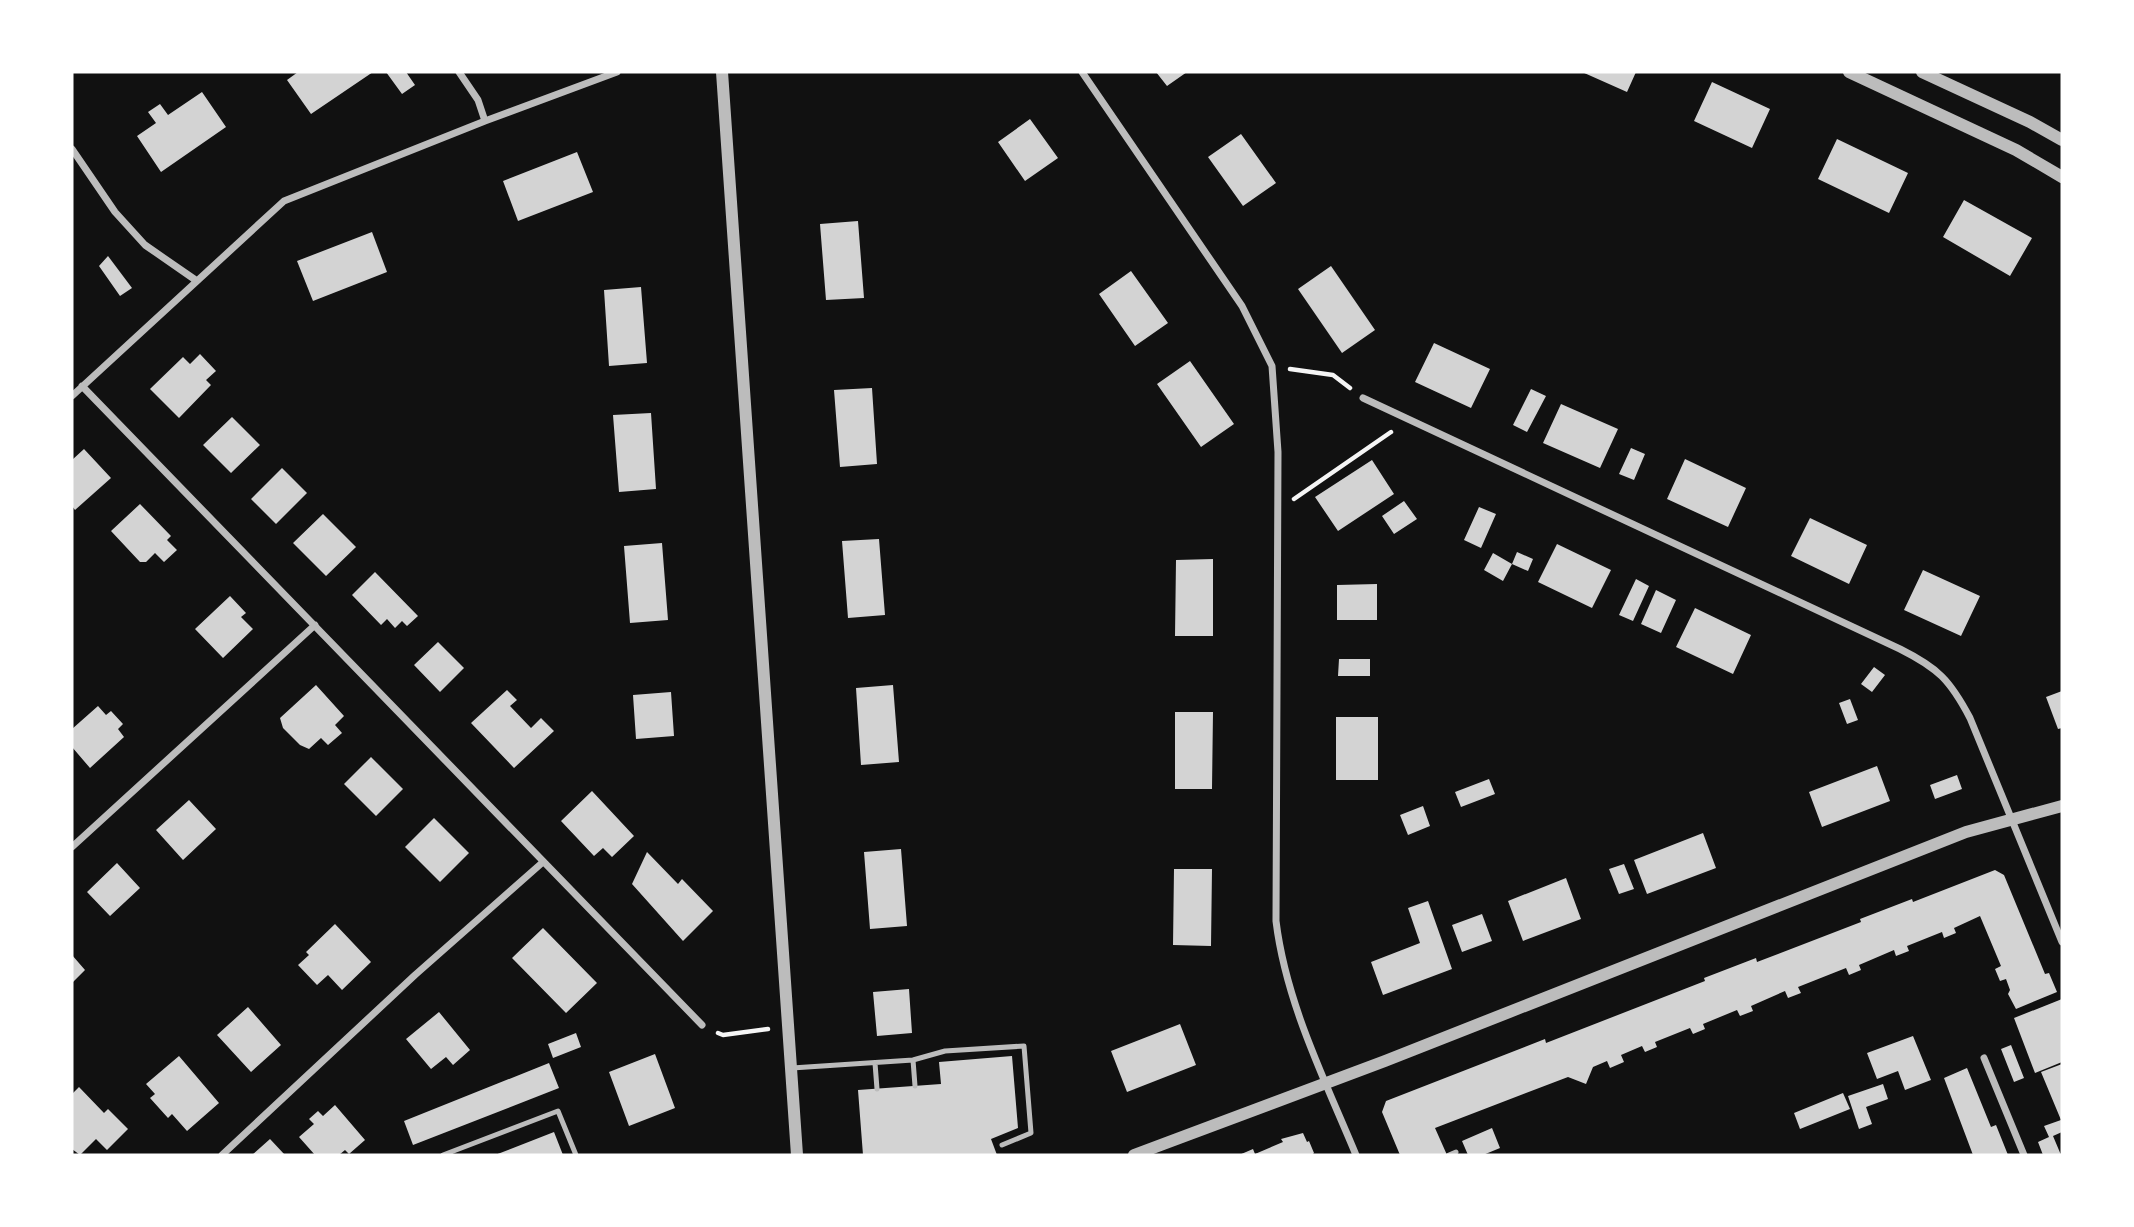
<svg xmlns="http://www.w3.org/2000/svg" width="2134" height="1227" viewBox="0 0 2134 1227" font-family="Karla,sans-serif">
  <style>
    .building { fill: #d3d3d3 }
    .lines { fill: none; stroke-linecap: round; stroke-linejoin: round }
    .path { stroke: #f5f5f5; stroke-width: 4.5 }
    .service { stroke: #bcbcbc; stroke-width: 5 }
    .minor { stroke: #bcbcbc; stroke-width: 7 }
    .tertiary { stroke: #bcbcbc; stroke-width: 12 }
  </style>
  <rect width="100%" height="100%" fill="#111"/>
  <path class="building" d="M298 72H373L311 114 287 80Z
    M386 72H406L415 85 402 94Z
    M1156 72H1187L1167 86Z
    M1582 72H1636L1627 92Z
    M1712 82 1770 109 1752 148 1694 121Z
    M202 92 226 127 161 172 137 136 156 123 148 112 160 104 168 115Z
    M1030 119 1058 158 1025 181 998 142Z
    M1241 134 1276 183 1243 206 1208 157Z
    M1837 139 1908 173 1889 213 1818 179Z
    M577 152 593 192 518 221 503 181Z
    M1964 200 2032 238 2010 276 1943 237Z
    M858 221 864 298 826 300 820 224Z
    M372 232 387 272 313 301 297 261Z
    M108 256 132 288 120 296 99 266Z
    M1331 266 1375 330 1342 353 1298 289Z
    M1131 271 1168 323 1135 346 1099 294Z
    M641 287 647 363 609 366 604 290Z
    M1434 343 1490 369 1471 408 1415 382Z
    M200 354 216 371 206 380 211 385 179 418 150 389 183 357 190 364Z
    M1190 361 1234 424 1201 447 1157 384Z
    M872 388 877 464 840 467 834 390Z
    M1531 389 1546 396 1527 432 1513 425Z
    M1561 404 1618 429 1600 468 1543 443Z
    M651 413 656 489 619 492 613 415Z
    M232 417 260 445 231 473 203 445Z
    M1631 448 1645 454 1634 480 1619 474Z
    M84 449 111 478 75 510 72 506V460Z
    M1685 459 1746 488 1728 527 1667 499Z
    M1372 460 1394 494 1338 531 1315 497Z
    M282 468 307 493 276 524 251 499Z
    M1404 501 1417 519 1394 534 1382 516Z
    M140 504 171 536 167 540 177 550 164 562 155 553 146 562H140L111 531Z
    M1479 507 1496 514 1481 548 1464 540Z
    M323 514 356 547 326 576 293 543Z
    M1810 518 1867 545 1849 584 1791 556Z
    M879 539 885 615 848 618 842 541Z
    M662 543 668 620 630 623 624 546Z
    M1557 544 1611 570 1592 608 1538 582Z
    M1517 552 1533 559 1528 571 1512 564Z
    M1493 553 1512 564 1503 581 1484 570Z
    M1213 559V636H1175L1176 560Z
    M1923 570 1980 596 1961 636 1904 610Z
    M375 572 418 616 407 626 402 621 395 628 387 619 381 625 352 595Z
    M1636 579 1649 586 1633 621 1619 615Z
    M1377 584V620H1337V585Z
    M1656 590 1676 600 1661 633 1641 624Z
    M230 596 246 613 241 617 253 629 223 658 195 629Z
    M1695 608 1751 635 1733 674 1676 647Z
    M438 642 464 668 440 692 414 665Z
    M1339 659H1370V676H1338Z
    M1874 667 1885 675 1872 692 1861 684Z
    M316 685 344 716 335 725 342 733 328 745 321 738 309 749 300 745 283 728 280 718Z
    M893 685 899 762 861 765 856 688Z
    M507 690 517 700 510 706 531 728 541 718 554 731 514 768 471 723Z
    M2062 691V728L2058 729 2046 697Z
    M671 692 674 736 636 739 633 695Z
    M1850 699 1858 720 1847 724 1839 703Z
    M98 706 106 715 111 711 123 724 118 729 124 737 90 768 72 747V729Z
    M1175 712H1213L1212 789H1175Z
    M1336 717H1378V780H1336Z
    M371 757 403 789 376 816 344 784Z
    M1877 766 1890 801 1822 827 1809 792Z
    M1957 775 1962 789 1935 799 1930 785Z
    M1489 779 1495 794 1461 807 1455 792Z
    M592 791 634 836 612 857 603 848 594 856 561 821Z
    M189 800 216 829 183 860 156 830Z
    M1423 806 1430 826 1408 835 1400 815Z
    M434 818 469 853 440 882 405 847Z
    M1703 833 1716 868 1647 894 1634 860Z
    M901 849 907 926 870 929 864 852Z
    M647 852 678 884 682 879 713 911 683 941 632 884Z
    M117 863 140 888 110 916 87 892Z
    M1624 864 1634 889 1619 894 1609 869Z
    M1174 869H1212L1211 946 1173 945Z
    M1995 870 2004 875 2045 974 2049 973 2057 992 2016 1009 2008 994 2010 990 2006 979 2000 981 1995 969 2001 966 1980 916 1954 928 1956 933 1944 938 1942 932 1907 946 1909 951 1896 956 1894 950 1859 965 1861 970 1849 975 1846 968 1798 987 1801 993 1788 998 1785 991 1751 1006 1753 1011 1740 1016 1737 1010 1703 1024 1705 1029 1693 1034 1690 1028 1655 1042 1657 1047 1645 1052 1642 1046 1621 1055 1624 1062 1610 1068 1607 1061 1593 1067 1586 1084 1568 1077 1435 1128 1447 1155H1400L1382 1112 1386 1101 1545 1039 1546 1043 1705 981 1704 978 1756 958 1757 962 1861 922 1860 919 1912 899 1913 902Z
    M1566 878 1581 919 1523 941 1508 901Z
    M1428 901 1452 969 1383 995 1371 962 1420 943 1408 908Z
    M1482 914 1492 941 1462 952 1452 925Z
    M335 924 371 962 342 990 328 975 317 985 298 965 309 955 306 952Z
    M543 928 597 983 566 1013 512 958Z
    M72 955 85 970 72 983Z
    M909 989 912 1033 877 1036 873 992Z
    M2062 999V1062L2035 1073 2014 1018Z
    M248 1007 281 1045 251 1072 217 1035Z
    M439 1012 470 1050 453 1065 446 1057 431 1069 406 1039Z
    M1180 1024 1196 1065 1127 1092 1111 1051Z
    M576 1033 581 1047 553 1058 548 1044Z
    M1913 1036 1931 1080 1905 1090 1898 1071 1877 1079 1867 1053Z
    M2011 1045 2024 1078 2014 1082 2001 1049Z
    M655 1054 675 1108 629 1126 609 1072Z
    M179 1056 219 1103 187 1131 172 1114 168 1118 150 1098 155 1094 146 1084Z
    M1012 1056 1018 1128 991 1139 997 1155H863L858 1090 941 1084 939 1062Z
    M549 1063 559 1088 413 1145 404 1121Z
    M2062 1064V1132L2053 1136 2061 1155H2043L2038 1142 2049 1137 2044 1126 2061 1120 2041 1072Z
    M1967 1068 1991 1127 1996 1125 2008 1155H1973L1944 1078Z
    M1883 1084 1888 1099 1866 1107 1872 1124 1859 1129 1848 1096Z
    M79 1087 104 1113 108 1109 128 1129 107 1150 96 1139 80 1155 72 1149V1094Z
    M1843 1093 1850 1109 1800 1129 1794 1113Z
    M335 1105 365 1140 349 1154 345 1150 339 1155H315L299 1137 314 1124 309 1119 318 1111 323 1116Z
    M1492 1128 1500 1148 1483 1155H1468L1462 1141Z
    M554 1132 563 1155H495Z
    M1303 1133 1307 1142 1309 1141 1314 1153 1312 1155H1239L1253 1149 1255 1154 1283 1142 1281 1139Z
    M270 1139 285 1155H252Z"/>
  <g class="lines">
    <path class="path" d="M1290 369 1333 375 1350 388
      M1294 499 1391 432
      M718 1033 723 1035 768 1029"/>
    <path class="service" d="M913 1060 915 1086
      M875 1063 877 1089
      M792 1068 913 1060 945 1051 1024 1046 1031 1133 1002 1145
      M443 1155 558 1111 576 1155
      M1449 1155 1456 1152"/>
    <path class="minor" d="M459 72 478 100 485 121
      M1082 72 1242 306 1272 366 1278 452 1276 921C1286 1003 1325 1080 1356 1155
      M72 149 115 212 145 245 197 281
      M82 386 702 1025
      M72 396 284 201 485 121 617 72
      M1363 398 1900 649C1938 668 1950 680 1970 718L2062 942
      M72 847 315 625
      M1984 1058 2024 1155
      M222 1155 415 975 543 862"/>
    <path class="tertiary" d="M722 72 797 1155
      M1849 72 2016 150 2062 177
      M1922 72 2030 122 2062 140
      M1134 1155 1385 1061 1966 832 2062 806"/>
  </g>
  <rect width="2134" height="1227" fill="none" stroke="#ffffff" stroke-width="147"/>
</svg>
